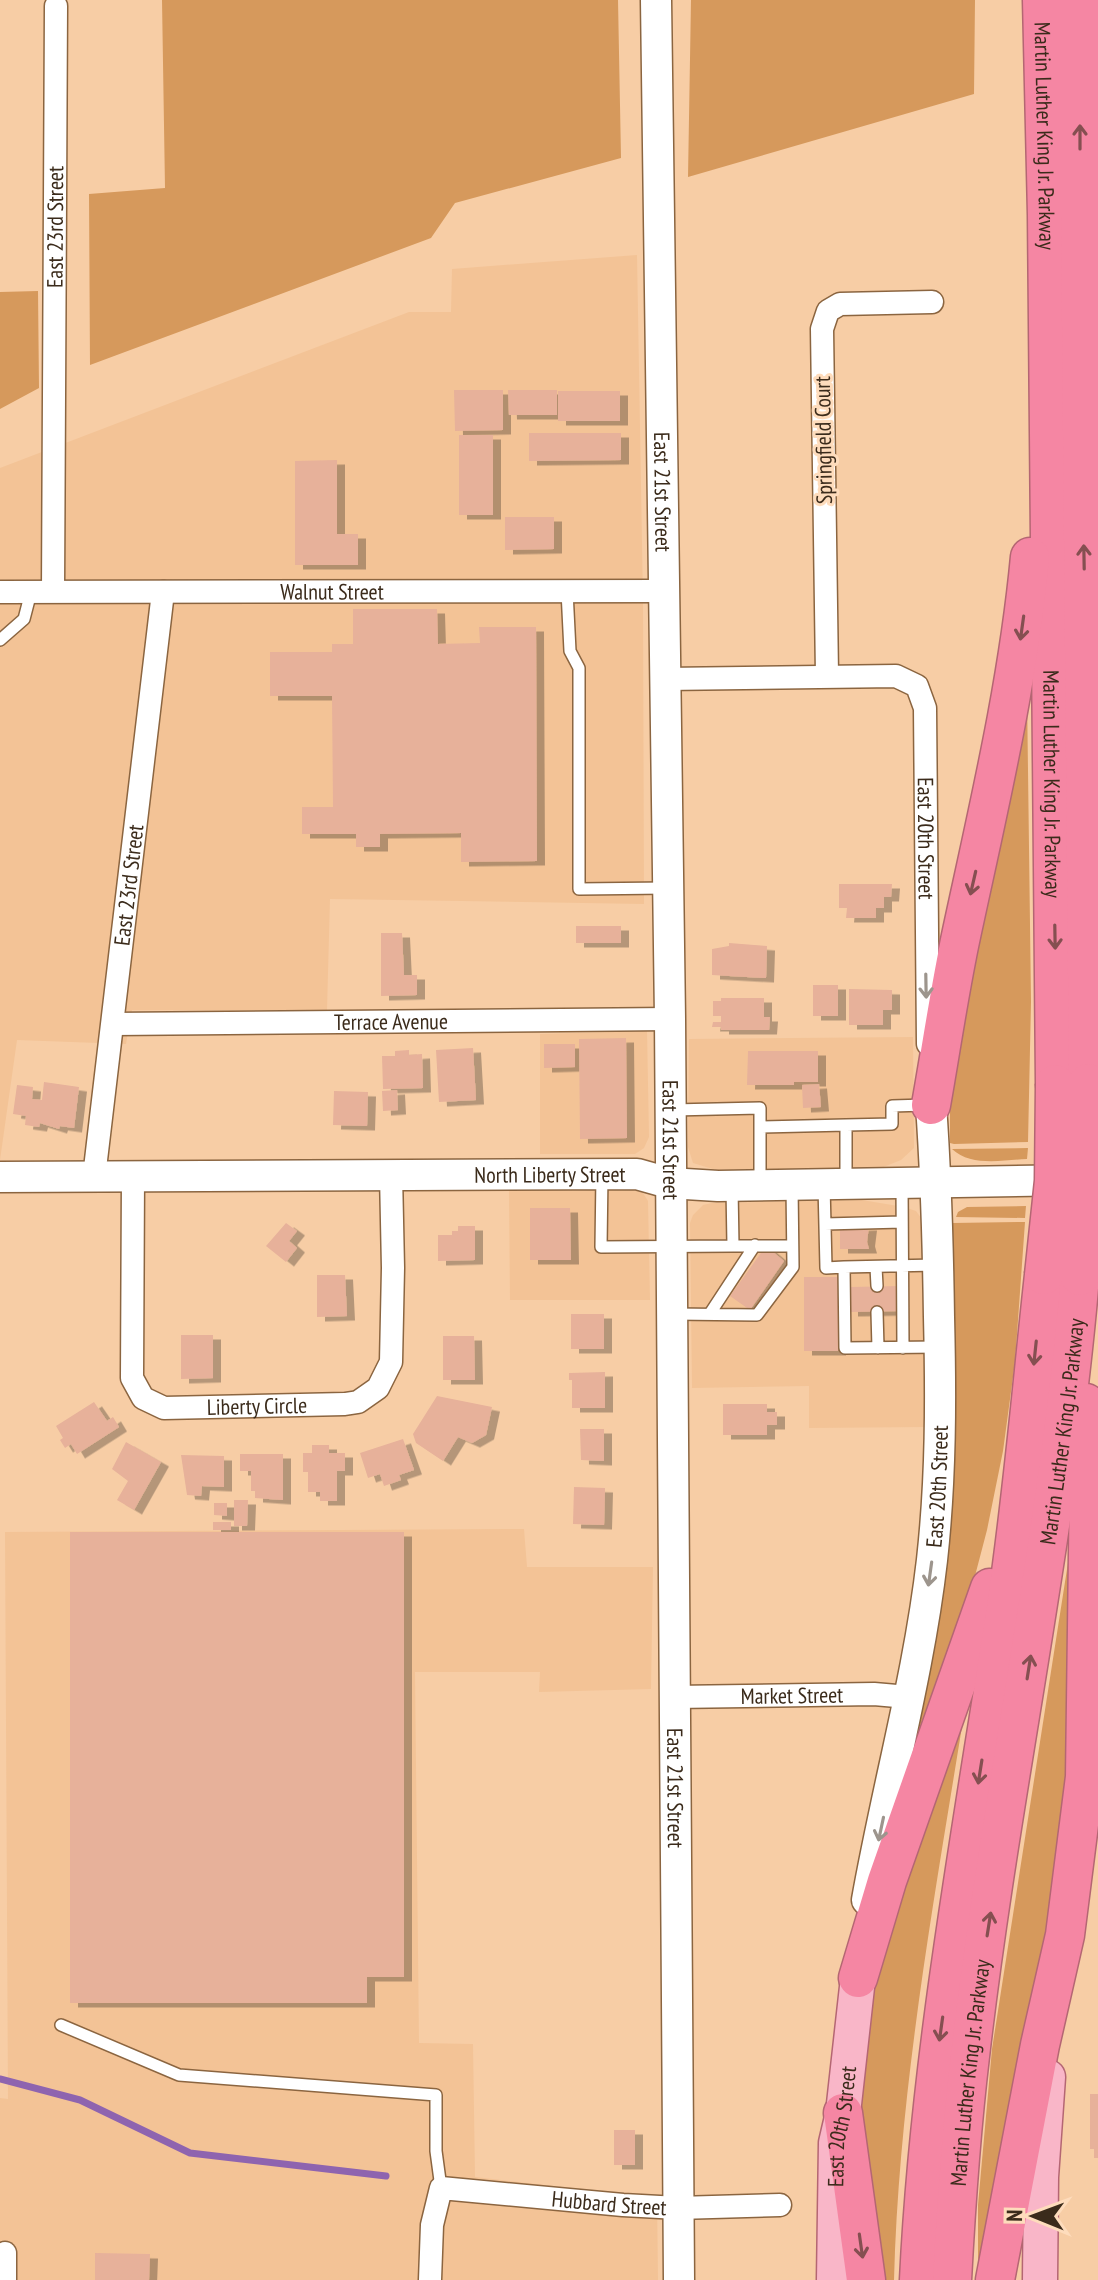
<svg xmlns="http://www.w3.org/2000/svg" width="1098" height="2280" viewBox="0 0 1098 2280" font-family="'PT Sans Narrow',sans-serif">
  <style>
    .built { fill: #f3c396 }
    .green { fill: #d6995c }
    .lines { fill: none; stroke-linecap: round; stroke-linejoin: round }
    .stream { stroke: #8e64af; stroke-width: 7 }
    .building { fill: #e7b19a; filter: url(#shadow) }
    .lane-casing { stroke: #8b6540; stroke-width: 14 }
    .street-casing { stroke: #8b6540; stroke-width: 25 }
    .secondary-casing { stroke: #8b6540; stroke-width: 33 }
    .primary-casing { stroke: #b46673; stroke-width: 37 }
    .highway-casing { stroke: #b46673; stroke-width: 41 }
    .lane { stroke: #fff; stroke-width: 11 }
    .street { stroke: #fff; stroke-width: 22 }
    .secondary { stroke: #fff; stroke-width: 30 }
    .primary { stroke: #f9b6c8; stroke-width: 34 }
    .highway { stroke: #f586a3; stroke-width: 38 }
    .highway-bridge-casing { stroke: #b46673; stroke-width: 41; stroke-linecap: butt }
    .highway-bridge { stroke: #f586a3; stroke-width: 38 }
    .oneway { stroke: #854f51 }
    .oneway2 { stroke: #9d958d }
    .labels { text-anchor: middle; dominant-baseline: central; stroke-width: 6; stroke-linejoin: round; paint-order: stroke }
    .street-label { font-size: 22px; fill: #3b2b1b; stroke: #fedcbc }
  </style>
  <defs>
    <filter id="shadow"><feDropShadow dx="8" dy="4.5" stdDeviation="0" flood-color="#0004"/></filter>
  </defs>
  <rect width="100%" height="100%" fill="#f7cda5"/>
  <path class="built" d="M637 255 643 601 644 904 330 899 327 1010H132L126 1044 17 1040 0 1160V468L409 312H451L452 269Z
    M647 1031 649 1137 644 1148 635 1154H540V1034Z
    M913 1037 914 1148 901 1160 881 1168 716 1170 693 1163 688 1147 689 1039Z
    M633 1190 643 1193 648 1201 650 1300H510L509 1191Z
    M862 1200 904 1207 916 1211 924 1222 928 1427 809 1428V1386L692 1388 690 1223 693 1215 703 1205 712 1203Z
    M524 1529 527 1567H653L651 1689 539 1692 540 1672H415L419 2043 473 2044 475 2177 657 2198 658 2280H0V2098L8 2099 5 1532Z"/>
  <path class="green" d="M162 0H618L621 158 455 203 431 238 90 365 89 194 165 188Z
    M691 0H975L974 94 688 177Z
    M38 291 39 388 0 409V292Z
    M1027 693 1031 1002 1028 1142 954 1144 950 1143V1083Z
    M1028 1148 1027 1159C1003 1160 971 1167 952 1149Z
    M1026 1206 1025 1218 956 1217 958 1212 967 1207Z
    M1025 1222 1015 1362 1003 1451 987 1530 965 1614 911 1774 952 1223Z
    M1070 1550 1067 1839 978 2280V2205L992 2049Z
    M964 1714C934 1901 899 2090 894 2280H879L861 2110 870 1976Z"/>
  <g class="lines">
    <path class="stream" d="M0 2079 80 2100 190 2153 386 2176"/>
  </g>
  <path class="building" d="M454 390H503V430L455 431Z
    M508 390H557V415H509Z
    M558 391H620V421H558Z
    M529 433H621V460L529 461Z
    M459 435H493V515H459Z
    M337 460V534H358V565H295V461Z
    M505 517H554V549L505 550Z
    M353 609H437L438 644 480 643 479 627H536L537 861 461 862V833L380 834V847H356V834H302V807H333L332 696H270V652H332V644H353Z
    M839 884H892L891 897H884V908H876V918H846L847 908H839Z
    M576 926H621V943H576Z
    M381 933H402L404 975H417V995L381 996Z
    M729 943 767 946 766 978 712 975V949L729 946Z
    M813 985H838V1016H813Z
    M849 989 892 990V1010H883V1025H849Z
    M721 998H764V1017H770L769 1030H721V1027H712L713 1022H721V1016H713V1001H721Z
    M626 1038 627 1138 580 1139 579 1039Z
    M544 1044H575V1067L544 1068Z
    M473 1048 476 1100 439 1102 436 1050Z
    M409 1050V1055L422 1054 423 1088 383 1089 382 1056H395V1051Z
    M748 1051H818V1082H794V1085H747Z
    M44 1082 79 1087 74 1128 60 1126 59 1129 40 1123 39 1127 25 1125 26 1116 13 1114 17 1085 33 1087 32 1099 42 1100Z
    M819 1084 821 1107 803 1108 802 1085Z
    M397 1090 398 1110 383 1111 382 1091Z
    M334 1091 368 1092 367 1126 333 1125Z
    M530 1208H570L571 1260H530Z
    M286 1223 297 1231 289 1241 297 1248 286 1262 266 1246Z
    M458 1226H475V1260L438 1261V1235H452V1231H458Z
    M869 1226 867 1242 869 1249H840V1227Z
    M766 1246 784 1261 750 1310 730 1296Z
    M317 1275H345L347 1316 317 1317Z
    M804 1277H838V1351H804Z
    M901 1286V1311L850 1312V1287Z
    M571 1314H604V1349H571Z
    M181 1335H213V1378L181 1379Z
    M443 1336H474L475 1380H443Z
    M605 1372V1408H572V1380H569V1373Z
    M437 1396 492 1407 486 1435 472 1443 458 1437 443 1461 416 1443 413 1434Z
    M94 1402 107 1421 113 1417 119 1427 77 1454 71 1444 65 1448 60 1440 63 1438 56 1426Z
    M723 1404H767V1412H777V1425H767V1435H723Z
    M580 1429H604V1461L581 1460Z
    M403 1439 414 1470 399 1475 401 1480 384 1486 380 1474 368 1478 360 1453Z
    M126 1442 161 1462 134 1510 117 1500 128 1481 112 1469Z
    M312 1445H329V1453H345V1471H337V1501H320V1492H308V1472H303V1453H312Z
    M240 1454H283V1500L255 1498V1491H251V1471H240Z
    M181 1455 224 1456V1487L202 1486 201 1496 187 1495Z
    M574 1487 605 1488 604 1525 573 1524Z
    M234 1500H248L247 1526H234Z
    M214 1503H227V1516L214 1515Z
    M213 1522H231V1530H213Z
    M70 1532H404V1977H367V2003H70Z
    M1090 2094H1098V2158H1094V2149H1090Z
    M614 2130H635V2165H614Z
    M95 2253 150 2254 149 2280H95Z"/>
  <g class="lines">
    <defs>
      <path id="lane" d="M567 591 570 651 579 668V889L667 888
        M0 640 24 619 31 592
        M673 1110 760 1108V1127L846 1125
        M760 1127V1182
        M602 1175 601 1247 733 1246 732 1188
        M846 1183V1125L892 1124V1106L925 1105
        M902 1184 903 1348
        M824 1185 826 1268 844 1267 845 1348 939 1347
        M825 1224 902 1222
        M733 1246H792
        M844 1267 936 1265
        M876 1267 877 1286
        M711 1312 755 1245
        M877 1312 878 1348
        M675 1314 757 1315 793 1267 792 1186
        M61 2025 179 2075 436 2095V2151L441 2188"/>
      <g id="street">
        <path id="s1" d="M53 591 56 6"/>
        <path id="s2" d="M0 592 664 591"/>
        <path d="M827 675 822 329 828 311 840 304 932 302"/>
        <path id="s3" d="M665 679 896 676 917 686 925 708 928 1044"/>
        <path id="s4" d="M113 1024 670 1019"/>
        <path id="s5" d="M94 1177 163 592"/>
        <path id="s6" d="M133 1177 132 1378 143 1398 164 1408 345 1404 358 1402 378 1388 391 1362 393 1268 391 1174"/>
        <path id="s7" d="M674 1697 874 1694 908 1697"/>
        <path d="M5 2280V2253"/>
        <path id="s8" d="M430 2280 432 2225 441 2188 623 2205 678 2208 780 2205"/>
      </g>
      <g id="secondary">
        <path id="s9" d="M656 0 670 1019 679 2280"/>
        <path id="s10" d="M0 1177 637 1174 669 1183 718 1186 1077 1180"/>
        <path id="s11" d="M867 1900C887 1787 919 1674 932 1560 941 1479 941 1398 939 1317 938 1246 936 1176 931 1105"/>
      </g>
      <g id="primary">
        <path id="s12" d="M834 2280 836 2143 843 2113 858 1978"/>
        <path d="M1040 2280 1041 2177 1048 2077"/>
      </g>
      <g id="highway">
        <path id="s13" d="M1042 0 1047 215 1055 1084"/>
        <path d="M1080 0V215L1088 1083"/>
        <path d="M931 1105C941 1049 949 992 961 936 988 810 1018 686 1030 557"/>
        <path d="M858 1978 887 1881 990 1588"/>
        <path d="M843 2113 866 2280"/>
        <path d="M919 2280C930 2051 973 1827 1007 1601 1023 1493 1032 1384 1044 1275"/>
        <path id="s14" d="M952 2280C956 2205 961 2131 970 2056 1000 1795 1058 1538 1080 1276"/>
        <path d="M995 2280 1040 2045 1065 1935 1085 1777 1089 1479 1086 1403"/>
      </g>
    </defs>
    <use href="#lane" class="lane-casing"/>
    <use href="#street" class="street-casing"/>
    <use href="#secondary" class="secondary-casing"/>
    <use href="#primary" class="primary-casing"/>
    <use href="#highway" class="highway-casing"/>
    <use href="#lane" class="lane"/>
    <use href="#street" class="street"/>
    <use href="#secondary" class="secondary"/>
    <use href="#primary" class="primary"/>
    <use href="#highway" class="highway"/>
    <defs>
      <path id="highway-bridge" d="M1044 1275 1054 1181 1055 1084
        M1080 1276 1088 1083"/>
    </defs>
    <use href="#highway-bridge" class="highway-bridge-casing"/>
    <use href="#highway-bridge" class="highway-bridge"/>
  </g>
  <defs><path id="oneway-shaft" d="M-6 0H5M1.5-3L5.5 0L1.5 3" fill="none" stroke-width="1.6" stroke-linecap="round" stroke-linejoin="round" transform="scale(2)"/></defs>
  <g class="oneway">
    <use href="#oneway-shaft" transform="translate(1080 137) rotate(-90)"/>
    <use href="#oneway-shaft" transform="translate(1084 557) rotate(-91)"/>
    <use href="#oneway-shaft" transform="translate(1022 628) rotate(98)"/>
    <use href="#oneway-shaft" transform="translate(973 883) rotate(103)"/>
    <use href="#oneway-shaft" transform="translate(1055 937) rotate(89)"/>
    <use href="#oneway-shaft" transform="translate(1035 1353) rotate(96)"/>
    <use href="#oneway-shaft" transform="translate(1029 1667) rotate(-81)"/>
    <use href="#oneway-shaft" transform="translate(980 1772) rotate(99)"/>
    <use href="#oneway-shaft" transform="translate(989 1924) rotate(-81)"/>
    <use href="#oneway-shaft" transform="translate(941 2029) rotate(98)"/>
    <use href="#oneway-shaft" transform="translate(861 2246) rotate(82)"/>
  </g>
  <g class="oneway2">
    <use href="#oneway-shaft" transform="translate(926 986) rotate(89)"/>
    <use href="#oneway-shaft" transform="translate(930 1574) rotate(98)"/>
    <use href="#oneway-shaft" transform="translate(881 1829) rotate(102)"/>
  </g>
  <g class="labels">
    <g class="street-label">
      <text stroke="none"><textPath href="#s13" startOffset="136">Martin Luther King Jr. Parkway</textPath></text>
      <text stroke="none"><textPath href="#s1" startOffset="364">East 23rd Street</textPath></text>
      <text transform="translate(823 440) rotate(-91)">Springfield Court</text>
      <text stroke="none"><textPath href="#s9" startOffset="492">East 21st Street</textPath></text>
      <text stroke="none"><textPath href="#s2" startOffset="332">Walnut Street</textPath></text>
      <text stroke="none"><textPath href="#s13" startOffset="784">Martin Luther King Jr. Parkway</textPath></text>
      <text stroke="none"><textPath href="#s3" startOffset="408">East 20th Street</textPath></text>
      <text stroke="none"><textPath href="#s5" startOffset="294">East 23rd Street</textPath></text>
      <text stroke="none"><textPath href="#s4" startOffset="278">Terrace Avenue</textPath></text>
      <text stroke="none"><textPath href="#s9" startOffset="1140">East 21st Street</textPath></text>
      <text stroke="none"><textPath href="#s10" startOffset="550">North Liberty Street</textPath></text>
      <text stroke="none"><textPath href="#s6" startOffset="340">Liberty Circle</textPath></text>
      <text stroke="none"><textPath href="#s14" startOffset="856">Martin Luther King Jr. Parkway</textPath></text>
      <text stroke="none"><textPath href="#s11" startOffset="420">East 20th Street</textPath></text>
      <text stroke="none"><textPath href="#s7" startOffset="118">Market Street</textPath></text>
      <text stroke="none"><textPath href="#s9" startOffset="1788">East 21st Street</textPath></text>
      <text stroke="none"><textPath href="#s14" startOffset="208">Martin Luther King Jr. Parkway</textPath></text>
      <text stroke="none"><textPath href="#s12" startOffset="154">East 20th Street</textPath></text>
      <text stroke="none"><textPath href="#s8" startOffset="262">Hubbard Street</textPath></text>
    </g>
  </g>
  <g transform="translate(1034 2216) rotate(271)" stroke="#fedcbc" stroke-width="6" paint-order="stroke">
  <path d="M0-6L14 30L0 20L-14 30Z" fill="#3b2b1b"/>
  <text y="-12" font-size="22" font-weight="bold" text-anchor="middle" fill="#3b2b1b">N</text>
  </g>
</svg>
